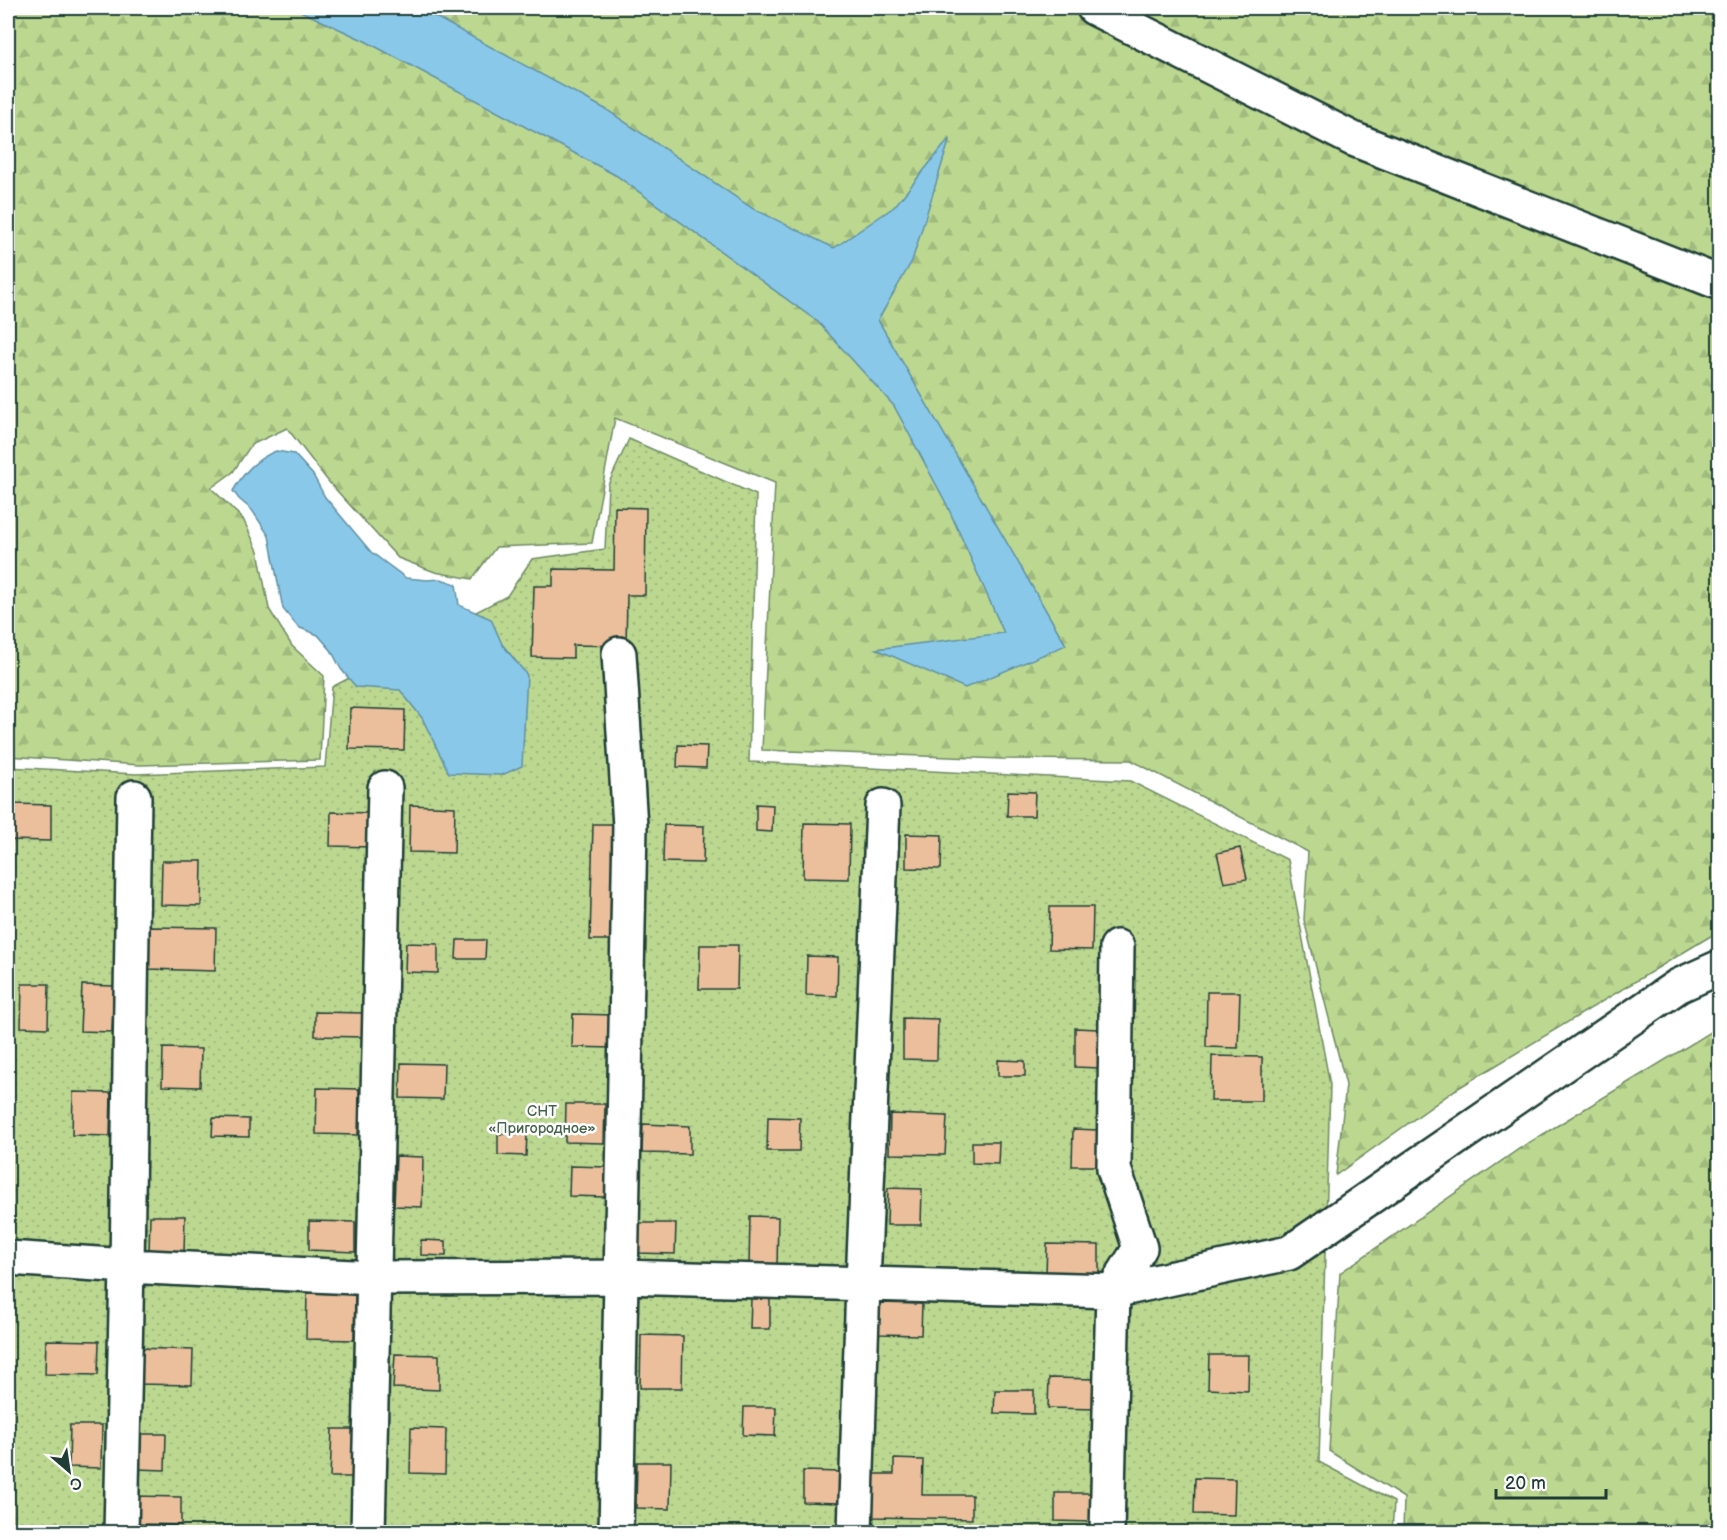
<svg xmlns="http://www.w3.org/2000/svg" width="1727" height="1540" viewBox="0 0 1727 1540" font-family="'Balsamiq Sans',sans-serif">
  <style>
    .grass { fill: url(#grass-dots); stroke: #6e8a62; stroke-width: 1.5 }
    .forest { fill: url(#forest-firs); stroke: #6e8a62; stroke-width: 1.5 }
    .water { fill: #8ac8ea; stroke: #5f90a1; stroke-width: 1.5 }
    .building { fill: #ebbf9b; stroke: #1f3d34; stroke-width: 1.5 }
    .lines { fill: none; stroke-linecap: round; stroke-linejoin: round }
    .minor-casing { stroke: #1f3d34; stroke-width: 38 }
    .minor { stroke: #fff; stroke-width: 33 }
    .labels { text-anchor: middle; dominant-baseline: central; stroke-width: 5; stroke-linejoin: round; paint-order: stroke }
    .park-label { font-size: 15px; fill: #46644b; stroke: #fff }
  </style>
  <defs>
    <pattern id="grass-dots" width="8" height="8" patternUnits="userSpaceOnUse" patternTransform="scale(1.5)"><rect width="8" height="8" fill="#bcd890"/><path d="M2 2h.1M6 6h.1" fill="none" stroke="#a1ba7d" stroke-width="1.8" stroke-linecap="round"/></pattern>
    <pattern id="forest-firs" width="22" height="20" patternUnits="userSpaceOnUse" patternTransform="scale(1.5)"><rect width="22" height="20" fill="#bcd890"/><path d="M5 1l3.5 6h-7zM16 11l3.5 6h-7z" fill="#a1ba7d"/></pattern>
  </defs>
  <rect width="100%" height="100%" fill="#fff"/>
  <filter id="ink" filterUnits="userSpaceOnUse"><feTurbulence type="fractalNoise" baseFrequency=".0167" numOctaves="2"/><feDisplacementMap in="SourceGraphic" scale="12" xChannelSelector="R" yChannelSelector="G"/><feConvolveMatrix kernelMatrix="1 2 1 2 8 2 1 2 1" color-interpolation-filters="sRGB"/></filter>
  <g filter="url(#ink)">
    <path class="grass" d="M629 439 756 495 749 762 1130 781 1288 860 1330 1085 1319 1462 1394 1502 1392 1532H8V767L136 774 325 767 332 687 507 596 532 559 605 549 608 485Z"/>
    <path class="forest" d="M8 8H1719V931L1455 1090 1336 1175 1346 1085 1304 920 1308 852 1131 760 1003 759 762 750 775 483 615 418 592 543 496 547 472 579 435 572 398 558 328 481 287 428 251 445 233 472 211 488 243 519 258 551 269 609 292 646 324 676 320 760 140 765 8 756Z
      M1719 1027V1532H1403L1404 1498 1329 1451 1340 1273 1519 1149Z"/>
    <path class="water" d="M294 8H419L607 110 752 208 834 248 894 207 950 138 912 261 878 320 1066 645 965 688 876 649 1004 633 946 503 894 406 818 322 617 176 365 41Z
      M276 451 294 454 313 475 325 497 371 552 406 578 427 580 441 579 456 584 459 605 491 619 502 644 527 675 522 766 502 775 449 773 422 718 400 690 356 687 341 669 331 650 318 635 298 627 283 609 269 536 252 510 239 499 233 491C244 472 256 459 276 451Z"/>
    <path class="building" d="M615 507 646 508 645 595H627L626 646 573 645V658L532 657 534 586H553V569L614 570Z
      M350 708 405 710 404 750 349 749Z
      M678 745 707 746 706 768 677 767Z
      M8 784H15L14 804 51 805V841L8 840Z
      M1008 791 1035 792 1034 816H1007Z
      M756 804 773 805 772 832 756 831Z
      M410 805 455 807 454 853 409 852Z
      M331 812 373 813 372 847 330 846Z
      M804 823 850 824 849 879 803 878Z
      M593 824H623L621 940H590Z
      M664 825 704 826 703 863 663 862Z
      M906 834 942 835 941 869 906 868Z
      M1240 848 1247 879 1224 883 1217 853Z
      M162 861H202L201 906 161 905Z
      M1050 907H1093L1092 950 1049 949Z
      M149 927 216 928 215 971 148 969Z
      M457 940H486L485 959H456Z
      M406 943 438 944V973L405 972Z
      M700 945H738L737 989H699Z
      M807 956 838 957 837 996 806 995Z
      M22 984H49L48 1028 21 1027Z
      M82 985 114 986 112 1032 80 1031Z
      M1207 992H1240L1238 1048 1206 1047Z
      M315 1012 364 1013 363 1037 315 1036Z
      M573 1014 614 1015 613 1048 572 1047Z
      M903 1018 938 1019 937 1060 903 1059Z
      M1075 1028 1099 1029V1068L1075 1067Z
      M163 1048 201 1049 200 1087 162 1086Z
      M1212 1056 1262 1057V1101H1211Z
      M998 1060 1025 1061V1076H998Z
      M401 1063 444 1064 443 1099 400 1098Z
      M317 1088 359 1089 358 1135 316 1134Z
      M73 1092 111 1093 110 1136 72 1135Z
      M566 1104H605L604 1143 565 1142Z
      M890 1114 947 1116 945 1155 889 1154Z
      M768 1117 800 1118 799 1151H767Z
      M213 1118 249 1119V1137L212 1136Z
      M643 1124 690 1126V1154L642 1153Z
      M1073 1129 1098 1130 1097 1166H1072Z
      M498 1134H527L526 1156 498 1155Z
      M972 1142H999L998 1164 972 1163Z
      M396 1156 423 1157 422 1207 394 1206Z
      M570 1166 608 1167 607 1197 569 1196Z
      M888 1188 922 1189 921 1225H887Z
      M150 1216H185L184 1252H149Z
      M750 1216 778 1217 777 1267 749 1266Z
      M309 1221 355 1222V1252L309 1250Z
      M639 1223H676L675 1254 638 1253Z
      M421 1240 446 1241V1256L421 1255Z
      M1047 1244 1099 1245V1277L1046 1275Z
      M307 1293 355 1294 354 1340 306 1339Z
      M751 1298H770V1329H750Z
      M878 1303 922 1304 921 1335 878 1334Z
      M641 1335 683 1336 682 1388H640Z
      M46 1340 99 1341 98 1375 45 1374Z
      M138 1348 193 1350 192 1385 137 1384Z
      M395 1354 439 1355V1390L393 1388Z
      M1209 1355H1249L1248 1391 1208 1389Z
      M1049 1378 1097 1379V1409L1048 1408Z
      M995 1390H1034V1414L994 1413Z
      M744 1407H776L775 1436 743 1435Z
      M70 1425H102L101 1468 69 1467Z
      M411 1428 446 1429 445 1474 410 1473Z
      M332 1429H355L354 1477H330Z
      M137 1434H166L165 1470 136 1469Z
      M894 1459 923 1460 922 1495H972V1519L873 1517 874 1474H894Z
      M637 1462H671L670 1509 636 1508Z
      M803 1471 842 1472 841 1503 803 1502Z
      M1195 1478 1235 1479 1234 1515 1194 1514Z
      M1055 1493H1093L1092 1522 1055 1521Z
      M135 1496 181 1497V1525L135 1524Z"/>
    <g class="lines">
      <defs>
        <path id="minor" d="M1094 8 1353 139 1720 283
          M8 1258 127 1266 374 1278 622 1277 1113 1291 1289 1253 1678 986 1720 967
          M121 1532 127 1266 134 797
          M368 1532 385 788
          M616 1532 630 826 619 654
          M855 1532 863 1283 883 806
          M1107 1532 1113 1291 1140 1248 1114 1169 1117 947"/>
      </defs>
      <use href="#minor" class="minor-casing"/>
      <use href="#minor" class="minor"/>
    </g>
  </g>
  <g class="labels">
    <g class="park-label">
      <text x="542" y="1111">СНТ<tspan x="542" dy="17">«Пригородное»</tspan></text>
    </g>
  </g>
  <rect width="1727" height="1540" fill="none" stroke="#fff" stroke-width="30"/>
  <rect x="15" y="15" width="1697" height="1510" fill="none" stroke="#1f3d34" stroke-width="2" filter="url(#ink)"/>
  <g transform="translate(69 1471) rotate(151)" stroke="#ffffff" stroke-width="4.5" paint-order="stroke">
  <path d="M0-4.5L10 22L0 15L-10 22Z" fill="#1f3d34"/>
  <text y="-9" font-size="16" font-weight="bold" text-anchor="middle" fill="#1f3d34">С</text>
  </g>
  <path d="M1496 1489v9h110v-9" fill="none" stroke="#1f3d34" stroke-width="3"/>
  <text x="1505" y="1489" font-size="18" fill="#1f3d34" stroke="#ffffff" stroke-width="4.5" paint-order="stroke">20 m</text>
</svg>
